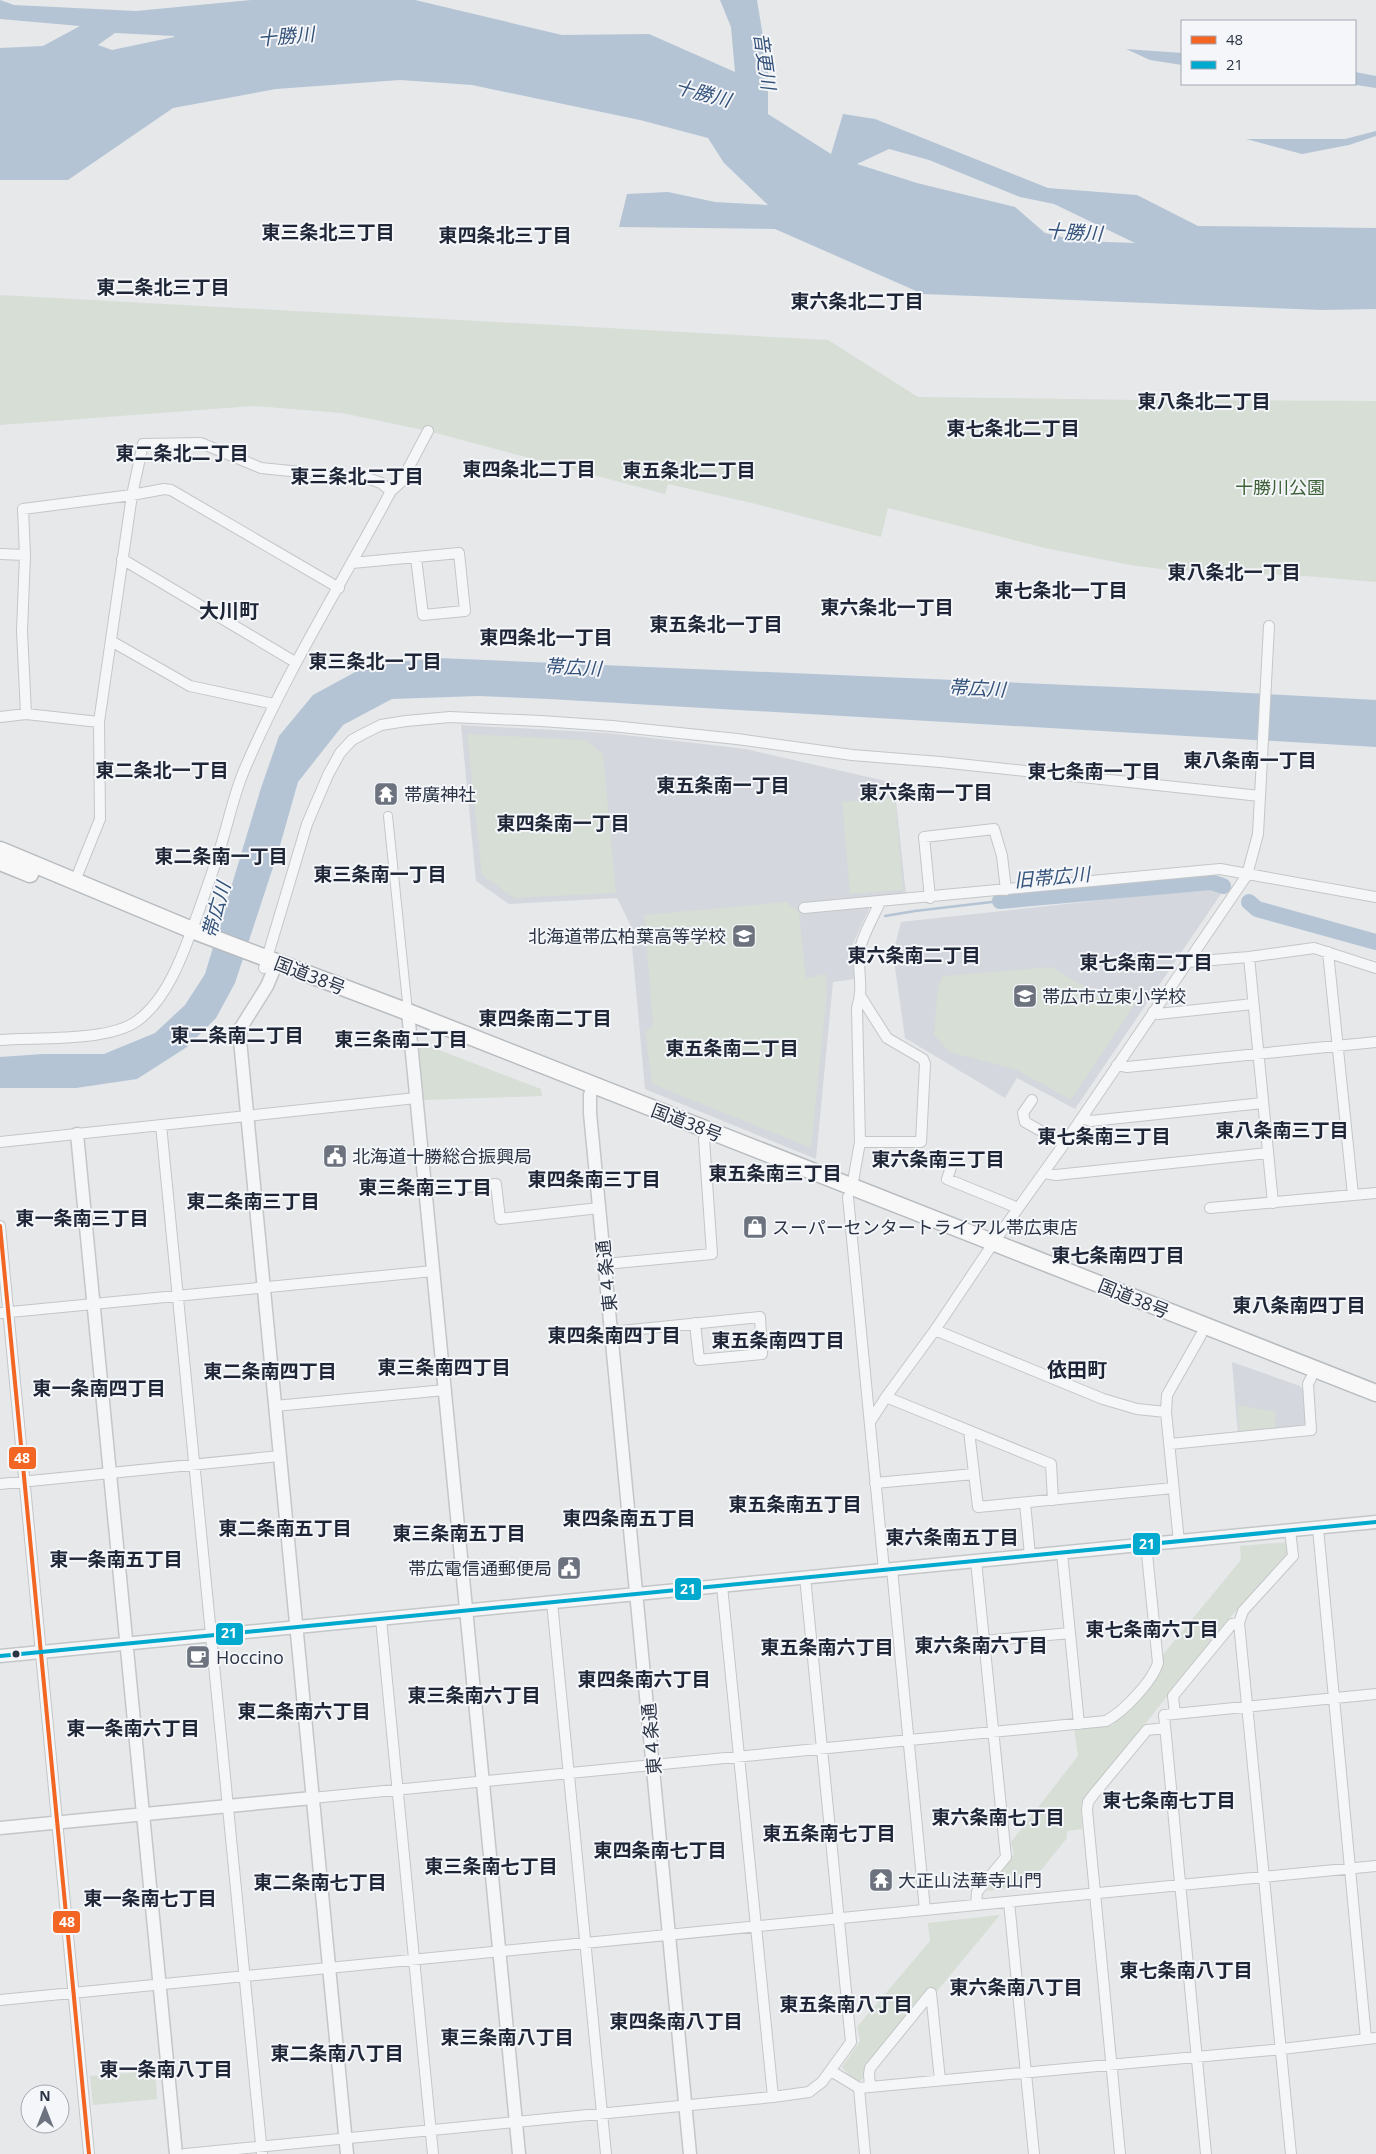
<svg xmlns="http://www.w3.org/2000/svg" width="1376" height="2154" viewBox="0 0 1376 2154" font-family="'Open Sans','Noto Sans JP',sans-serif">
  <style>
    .built { fill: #d4d7dd }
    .green { fill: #d6ded6 }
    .water { fill: #b4c4d5; fill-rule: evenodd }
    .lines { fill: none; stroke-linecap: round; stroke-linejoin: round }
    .stream { stroke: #b4c4d5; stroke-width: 2.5 }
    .river { stroke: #b4c4d5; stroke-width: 16 }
    .pedestrian-casing { stroke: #c4c6c8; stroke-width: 10 }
    .minor-casing { stroke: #c4c6c8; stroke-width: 12 }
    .tertiary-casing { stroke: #c4c6c8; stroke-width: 15 }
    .trunk-casing { stroke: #b8bbbf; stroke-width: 19 }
    .pedestrian { stroke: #f5f6f7; stroke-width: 8 }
    .minor { stroke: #f5f6f7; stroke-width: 10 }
    .tertiary { stroke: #f5f6f7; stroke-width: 12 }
    .trunk { stroke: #f8f8f8; stroke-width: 16 }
    .bus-1-casing { stroke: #f4f6f9; stroke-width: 8 }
    .bus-2-casing { stroke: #f4f6f9; stroke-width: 8 }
    .bus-1 { stroke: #f26522; stroke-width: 4 }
    .bus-2 { stroke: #00a9ce; stroke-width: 4 }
    .bus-dot { fill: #2b3445; stroke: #f4f6f9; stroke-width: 2 }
    .labels { text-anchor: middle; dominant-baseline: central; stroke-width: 4; stroke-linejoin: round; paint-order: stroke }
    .park-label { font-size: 18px; fill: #3f6138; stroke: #f4f6f9 }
    .poi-label { font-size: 18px; fill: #2b3445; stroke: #f4f6f9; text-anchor: start }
    .street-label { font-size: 18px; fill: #2b3445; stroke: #f4f6f9 }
    .water-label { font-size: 19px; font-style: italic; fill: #34527a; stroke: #f4f6f9 }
    .neighbourhood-label { font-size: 19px; font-weight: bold; fill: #1d2536; stroke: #f4f6f9 }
    .quarter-label { font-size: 20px; font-weight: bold; fill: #1d2536; stroke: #f4f6f9 }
    .line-badge { stroke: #f4f6f9; stroke-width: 2 }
    .badge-label { font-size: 14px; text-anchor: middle; font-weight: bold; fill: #fff }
  </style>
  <rect width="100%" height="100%" fill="#e6e8ea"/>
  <path class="built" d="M461 725 608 733 746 749 894 783 906 895 874 898 851 948 855 979 833 982 816 1159 645 1089 630 924 617 898 509 904 476 881Z
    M1212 888 1221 894 1075 1109 1017 1078 1005 1098 905 1038 893 953 901 922Z
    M1232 1362 1300 1386 1305 1392 1307 1426 1238 1434Z"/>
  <path class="green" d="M0 295 828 340 918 397 1141 400 1376 401V582L1306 576 1168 570 1130 565 1045 548 888 508 881 537 756 504 668 484 665 494 428 431 342 413 253 406 0 425Z
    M467 734 586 740 603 754 616 893 514 898 482 875Z
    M895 798 903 890 850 894 842 802Z
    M786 902 799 912 806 978 826 974 827 993 811 1148 652 1084 645 1032 653 1025 644 915Z
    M1051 967 1097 993 1144 990 1071 1100 1017 1070 950 1052 934 1035 938 986 943 976Z
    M418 1042 541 1089 542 1096 423 1100Z
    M1238 1405 1276 1412 1275 1429 1239 1431Z
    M1288 1542V1555L1233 1614 1081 1804 1082 1829 1067 1831V1838L1028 1886 987 1891 1014 1854 1011 1842 1078 1756 1074 1728 1113 1725 1162 1670 1161 1657 1241 1560 1240 1546Z
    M1000 1915 937 1991 929 1987 863 2072V2078L860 2081C852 2080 847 2073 842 2067L860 2041 857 2027 930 1941 928 1923Z
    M155 2071 157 2099 93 2105 90 2076Z"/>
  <path class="water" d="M0 0 14 5 136 11 251 0H415L562 35 649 34 735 72 731 27 720 0H757L768 67V114L831 154 843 114 875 119 1048 188 1137 195 1198 226 1376 228V309L1322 310 923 294 775 229 619 227 627 194 668 192 715 202 768 205 724 163 708 138 640 120 472 85 400 80 276 89 173 108 68 180H0V48L43 46 80 26 0 19ZM115 33 174 36V37L112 50 98 45ZM889 149 929 160 1020 197 1054 204 1135 243 1079 241 1045 233 1015 207 917 183 857 164Z
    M1126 49 1182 53V65L1150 60Z
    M1355 72 1376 76V88L1350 84H1355Z
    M1376 131V136L1349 145 1302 154 1246 139H1345Z
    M438 658 1210 691 1376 700V747L549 699 478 696 392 699 343 725 298 782 279 849 235 983 216 1018 187 1047 137 1079 76 1088H0V1057L43 1054H104L155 1033 185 1005 205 974 261 788 279 736 313 695 368 665Z"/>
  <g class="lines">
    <path class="stream" d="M885 916 915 911 1000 901"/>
    <path class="river" d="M1000 901 1211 882 1223 886
      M1249 902 1257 909 1376 942"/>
    <defs>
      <path id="pedestrian" d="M388 816 408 1012"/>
      <path id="minor" d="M0 554 25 555
        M122 559 295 662
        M352 563 459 553 465 611 423 615 416 558
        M111 641 190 686 274 704
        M26 714 22 631 25 555 23 509 132 495 164 489 171 490 339 588
        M0 717 26 714 99 722
        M75 881 100 819 99 722 132 495 143 444 201 443 261 468 370 479 381 483 391 491
        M930 898 924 837 994 829 1002 856 1006 890
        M804 908 1220 869 1376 897
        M1328 952 1353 1195
        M1249 957 1273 1203
        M1188 962 1249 957 1314 948 1376 968
        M264 968 307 824 328 775 340 753 352 740 363 734 381 725 406 721 450 717 541 721 612 726 737 739 852 755 940 762 1260 796
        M1153 1012 1158 1014 1253 1004
        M0 1040C37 1037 108 1042 137 1021 169 998 185 949 198 913 206 890 215 866 222 842 229 819 234 795 243 773 284 675 341 585 391 491L401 482 428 431
        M1117 1065 1127 1067 1376 1042
        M1032 1100 1023 1113 1025 1122 1064 1144
        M1082 1118 1091 1121 1263 1103
        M161 1125 262 2154
        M0 1142 416 1098
        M860 1142H921L925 1064 923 1059 887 1038 861 997
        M953 1161 947 1179 1018 1208
        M1044 1173 1056 1175 1268 1153
        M852 1187 860 1142 857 1008C865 984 855 966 861 945 865 931 874 916 880 902
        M425 1191 496 1184 500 1219 599 1208
        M848 1197 884 1570
        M1210 1208 1376 1193
        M0 1226 89 2154
        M605 1264 712 1254 704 1139
        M0 1313 433 1271
        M935 1330 1103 1399 1137 1409 1166 1412
        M611 1332 760 1317 762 1354 699 1360 695 1323
        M886 1397 1051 1464 1053 1500
        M275 1406 445 1390
        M870 1422 886 1397 935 1330 994 1242 1064 1144 1247 875 1258 834 1269 626
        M969 1431 978 1507 1173 1488
        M1170 1444 1311 1430 1308 1384 1311 1378
        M875 1483 974 1474
        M0 1484 280 1456
        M1025 1503 1030 1555
        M1318 1528 1366 2039
        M1290 1530 1293 1556 1243 1611 1239 1623 1291 2154
        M1179 1542 1166 1412 1167 1395 1201 1335
        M1062 1553 1079 1724
        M892 1569 925 1910
        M722 1586 773 2097
        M552 1602 606 2154
        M381 1619 433 2154
        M984 1641 1070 1633
        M1175 1714 1173 1696 1232 1624 1239 1623
        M312 1798 1106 1721C1123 1712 1152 1682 1158 1663L1146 1544
        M1009 1902 1034 2154
        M976 1905 977 1892 1006 1857 976 1561
        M931 1993 940 2080
        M0 2000 1376 1866
        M831 2071 859 2088 1282 2049 1376 2038
        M870 2087 869 2074 870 2068 931 1993
        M859 2088 865 2154
        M185 2154 773 2097 809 2092 822 2082 851 2042 805 1577
        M1120 2154 1087 1810 1088 1802 1094 1794 1147 1730 1165 1728
        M1206 2154 1164 1715 1376 1694"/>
      <path id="tertiary" d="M277 962 267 986 240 1029V1040L347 2154
        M408 1012 519 2154
        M593 1085 590 1095V1113L690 2154
        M77 1134 176 2154
        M0 1656 1376 1522
        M0 1828 312 1798"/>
      <path id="trunk" d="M0 850 192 930 408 1012 1376 1393
        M0 862 30 874"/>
    </defs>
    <use href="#pedestrian" class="pedestrian-casing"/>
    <use href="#minor" class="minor-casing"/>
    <use href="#tertiary" class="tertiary-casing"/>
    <use href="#trunk" class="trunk-casing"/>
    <use href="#pedestrian" class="pedestrian"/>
    <use href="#minor" class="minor"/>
    <use href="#tertiary" class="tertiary"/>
    <use href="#trunk" class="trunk"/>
    <defs>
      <path id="bus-1" d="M0 1226 89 2154"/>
      <path id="bus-2" d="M0 1656 1376 1522"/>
    </defs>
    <use href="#bus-1" class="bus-1-casing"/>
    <use href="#bus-2" class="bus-2-casing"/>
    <use href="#bus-1" class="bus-1"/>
    <use href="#bus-2" class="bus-2"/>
  </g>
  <defs>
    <symbol id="temple-square" viewBox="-11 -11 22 22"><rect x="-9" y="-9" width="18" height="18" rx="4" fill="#6c737f" stroke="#f4f6f9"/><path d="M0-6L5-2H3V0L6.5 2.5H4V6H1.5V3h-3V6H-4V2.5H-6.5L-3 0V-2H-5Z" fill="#fff"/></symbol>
    <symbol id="school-square" viewBox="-11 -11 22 22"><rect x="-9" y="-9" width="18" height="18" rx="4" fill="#6c737f" stroke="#f4f6f9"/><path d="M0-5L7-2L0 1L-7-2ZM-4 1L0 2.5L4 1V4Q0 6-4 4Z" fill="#fff"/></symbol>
    <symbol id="civic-square" viewBox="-11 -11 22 22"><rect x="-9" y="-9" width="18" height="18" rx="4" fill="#6c737f" stroke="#f4f6f9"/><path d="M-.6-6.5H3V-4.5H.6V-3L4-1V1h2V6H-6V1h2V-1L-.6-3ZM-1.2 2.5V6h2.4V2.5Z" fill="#fff"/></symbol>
    <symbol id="shop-square" viewBox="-11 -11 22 22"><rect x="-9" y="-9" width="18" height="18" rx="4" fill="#6c737f" stroke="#f4f6f9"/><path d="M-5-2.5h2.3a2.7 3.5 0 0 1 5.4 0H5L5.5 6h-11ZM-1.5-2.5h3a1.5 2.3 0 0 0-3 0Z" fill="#fff"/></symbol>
    <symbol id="cafe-square" viewBox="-11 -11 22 22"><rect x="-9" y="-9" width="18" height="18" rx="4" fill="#6c737f" stroke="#f4f6f9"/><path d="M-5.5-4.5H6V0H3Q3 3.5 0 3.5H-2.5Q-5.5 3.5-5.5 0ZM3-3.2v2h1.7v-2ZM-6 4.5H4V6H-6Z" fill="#fff"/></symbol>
  </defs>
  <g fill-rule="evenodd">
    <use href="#temple-square" x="372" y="780" width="28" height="28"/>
    <use href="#school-square" x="730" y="922" width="28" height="28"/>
    <use href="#school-square" x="1011" y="982" width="28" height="28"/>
    <use href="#civic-square" x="321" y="1142" width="28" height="28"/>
    <use href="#shop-square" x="741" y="1213" width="28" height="28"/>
    <use href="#civic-square" x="555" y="1554" width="28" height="28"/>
    <use href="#cafe-square" x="184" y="1643" width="28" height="28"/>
    <use href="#temple-square" x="867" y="1866" width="28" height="28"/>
  </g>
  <circle class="bus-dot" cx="16" cy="1654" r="4.5"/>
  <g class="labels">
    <g class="park-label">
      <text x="1280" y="487">十勝川公園</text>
    </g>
    <g class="poi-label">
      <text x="404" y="794">帯廣神社</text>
      <text x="726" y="936" text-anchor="end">北海道帯広柏葉高等学校</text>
      <text x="1042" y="996">帯広市立東小学校</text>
      <text x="352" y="1156">北海道十勝総合振興局</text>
      <text x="772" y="1227">スーパーセンタートライアル帯広東店</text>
      <text x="552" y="1568" text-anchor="end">帯広電信通郵便局</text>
      <text x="216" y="1657">Hoccino</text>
      <text x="898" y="1880">大正山法華寺山門</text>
    </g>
    <g class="street-label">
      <text transform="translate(310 975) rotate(21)">国道38号</text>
      <text transform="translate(687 1122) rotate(21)">国道38号</text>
      <text transform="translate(606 1276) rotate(-96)">東４条通</text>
      <text transform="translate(1134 1298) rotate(22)">国道38号</text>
      <text transform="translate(651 1739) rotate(-95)">東４条通</text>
    </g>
    <g class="water-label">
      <text transform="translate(286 36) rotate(-5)">十勝川</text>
      <text transform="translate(765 61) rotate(82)">音更川</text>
      <text transform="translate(703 93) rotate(15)">十勝川</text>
      <text transform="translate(1074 232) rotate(3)">十勝川</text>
      <text transform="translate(573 667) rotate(3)">帯広川</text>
      <text transform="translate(977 688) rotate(3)">帯広川</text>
      <text transform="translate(1052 877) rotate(-5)">旧帯広川</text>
      <text transform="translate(216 910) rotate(-74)">帯広川</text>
    </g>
    <g class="neighbourhood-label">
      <text x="328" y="232">東三条北三丁目</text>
      <text x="505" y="235">東四条北三丁目</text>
      <text x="163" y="287">東二条北三丁目</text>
      <text x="857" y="301">東六条北二丁目</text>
      <text x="1204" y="401">東八条北二丁目</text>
      <text x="1013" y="428">東七条北二丁目</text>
      <text x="182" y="453">東二条北二丁目</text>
      <text x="529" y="469">東四条北二丁目</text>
      <text x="689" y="470">東五条北二丁目</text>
      <text x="357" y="476">東三条北二丁目</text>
      <text x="1234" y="572">東八条北一丁目</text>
      <text x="1061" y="590">東七条北一丁目</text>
      <text x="887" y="607">東六条北一丁目</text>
      <text x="716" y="624">東五条北一丁目</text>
      <text x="546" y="637">東四条北一丁目</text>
      <text x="375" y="661">東三条北一丁目</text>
      <text x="1250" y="760">東八条南一丁目</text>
      <text x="162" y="770">東二条北一丁目</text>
      <text x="1094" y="771">東七条南一丁目</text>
      <text x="723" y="785">東五条南一丁目</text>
      <text x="926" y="792">東六条南一丁目</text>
      <text x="563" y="823">東四条南一丁目</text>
      <text x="221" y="856">東二条南一丁目</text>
      <text x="380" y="874">東三条南一丁目</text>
      <text x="914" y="955">東六条南二丁目</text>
      <text x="1146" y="962">東七条南二丁目</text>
      <text x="545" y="1018">東四条南二丁目</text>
      <text x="237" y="1035">東二条南二丁目</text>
      <text x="401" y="1039">東三条南二丁目</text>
      <text x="732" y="1048">東五条南二丁目</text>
      <text x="1282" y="1130">東八条南三丁目</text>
      <text x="1104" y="1136">東七条南三丁目</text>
      <text x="938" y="1159">東六条南三丁目</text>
      <text x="775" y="1173">東五条南三丁目</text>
      <text x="594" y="1179">東四条南三丁目</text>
      <text x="425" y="1187">東三条南三丁目</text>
      <text x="253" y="1201">東二条南三丁目</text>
      <text x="82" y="1218">東一条南三丁目</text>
      <text x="1118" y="1255">東七条南四丁目</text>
      <text x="1299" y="1305">東八条南四丁目</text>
      <text x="614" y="1335">東四条南四丁目</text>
      <text x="778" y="1340">東五条南四丁目</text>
      <text x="444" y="1367">東三条南四丁目</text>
      <text x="270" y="1371">東二条南四丁目</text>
      <text x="99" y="1388">東一条南四丁目</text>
      <text x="795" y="1504">東五条南五丁目</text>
      <text x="629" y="1518">東四条南五丁目</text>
      <text x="285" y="1528">東二条南五丁目</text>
      <text x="459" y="1533">東三条南五丁目</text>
      <text x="952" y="1537">東六条南五丁目</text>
      <text x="116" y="1559">東一条南五丁目</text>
      <text x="1152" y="1629">東七条南六丁目</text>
      <text x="981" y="1645">東六条南六丁目</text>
      <text x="827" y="1647">東五条南六丁目</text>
      <text x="644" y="1679">東四条南六丁目</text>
      <text x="474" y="1695">東三条南六丁目</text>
      <text x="304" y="1711">東二条南六丁目</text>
      <text x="133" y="1728">東一条南六丁目</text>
      <text x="1169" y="1800">東七条南七丁目</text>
      <text x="998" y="1817">東六条南七丁目</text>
      <text x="829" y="1833">東五条南七丁目</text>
      <text x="660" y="1850">東四条南七丁目</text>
      <text x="491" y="1866">東三条南七丁目</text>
      <text x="320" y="1882">東二条南七丁目</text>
      <text x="150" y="1898">東一条南七丁目</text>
      <text x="1186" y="1970">東七条南八丁目</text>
      <text x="1016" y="1987">東六条南八丁目</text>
      <text x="846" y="2004">東五条南八丁目</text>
      <text x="676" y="2021">東四条南八丁目</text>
      <text x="507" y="2037">東三条南八丁目</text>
      <text x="337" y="2053">東二条南八丁目</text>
      <text x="166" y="2069">東一条南八丁目</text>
    </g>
    <g class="quarter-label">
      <text x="229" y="610">大川町</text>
      <text x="1077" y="1369">依田町</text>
    </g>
  </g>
  <g class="line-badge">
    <rect x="8" y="1446" width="29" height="24" rx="5" fill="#f26522"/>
    <rect x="1132" y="1532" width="29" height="24" rx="5" fill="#00a9ce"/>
    <rect x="674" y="1577" width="28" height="24" rx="5" fill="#00a9ce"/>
    <rect x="215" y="1622" width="29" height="24" rx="5" fill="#00a9ce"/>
    <rect x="52" y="1910" width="29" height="24" rx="5" fill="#f26522"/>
  </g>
  <g class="badge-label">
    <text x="22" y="1463">48</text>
    <text x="1147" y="1549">21</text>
    <text x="688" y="1594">21</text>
    <text x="229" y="1638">21</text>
    <text x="67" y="1927">48</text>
  </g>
  <rect x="1181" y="20" width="175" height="65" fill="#f4f6f9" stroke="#a4a8b1"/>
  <rect x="1191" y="36" width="25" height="8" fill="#f26522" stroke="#a4a8b1"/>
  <text x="1226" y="45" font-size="15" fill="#2b3445">48</text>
  <rect x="1191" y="61" width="25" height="8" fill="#00a9ce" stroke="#a4a8b1"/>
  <text x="1226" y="70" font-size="15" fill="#2b3445">21</text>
  <g transform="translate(45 2109)"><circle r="24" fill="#f4f6f9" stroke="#a4a8b1"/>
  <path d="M0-4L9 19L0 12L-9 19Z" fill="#6c737f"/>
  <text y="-8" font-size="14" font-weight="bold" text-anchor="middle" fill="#2b3445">N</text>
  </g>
</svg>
